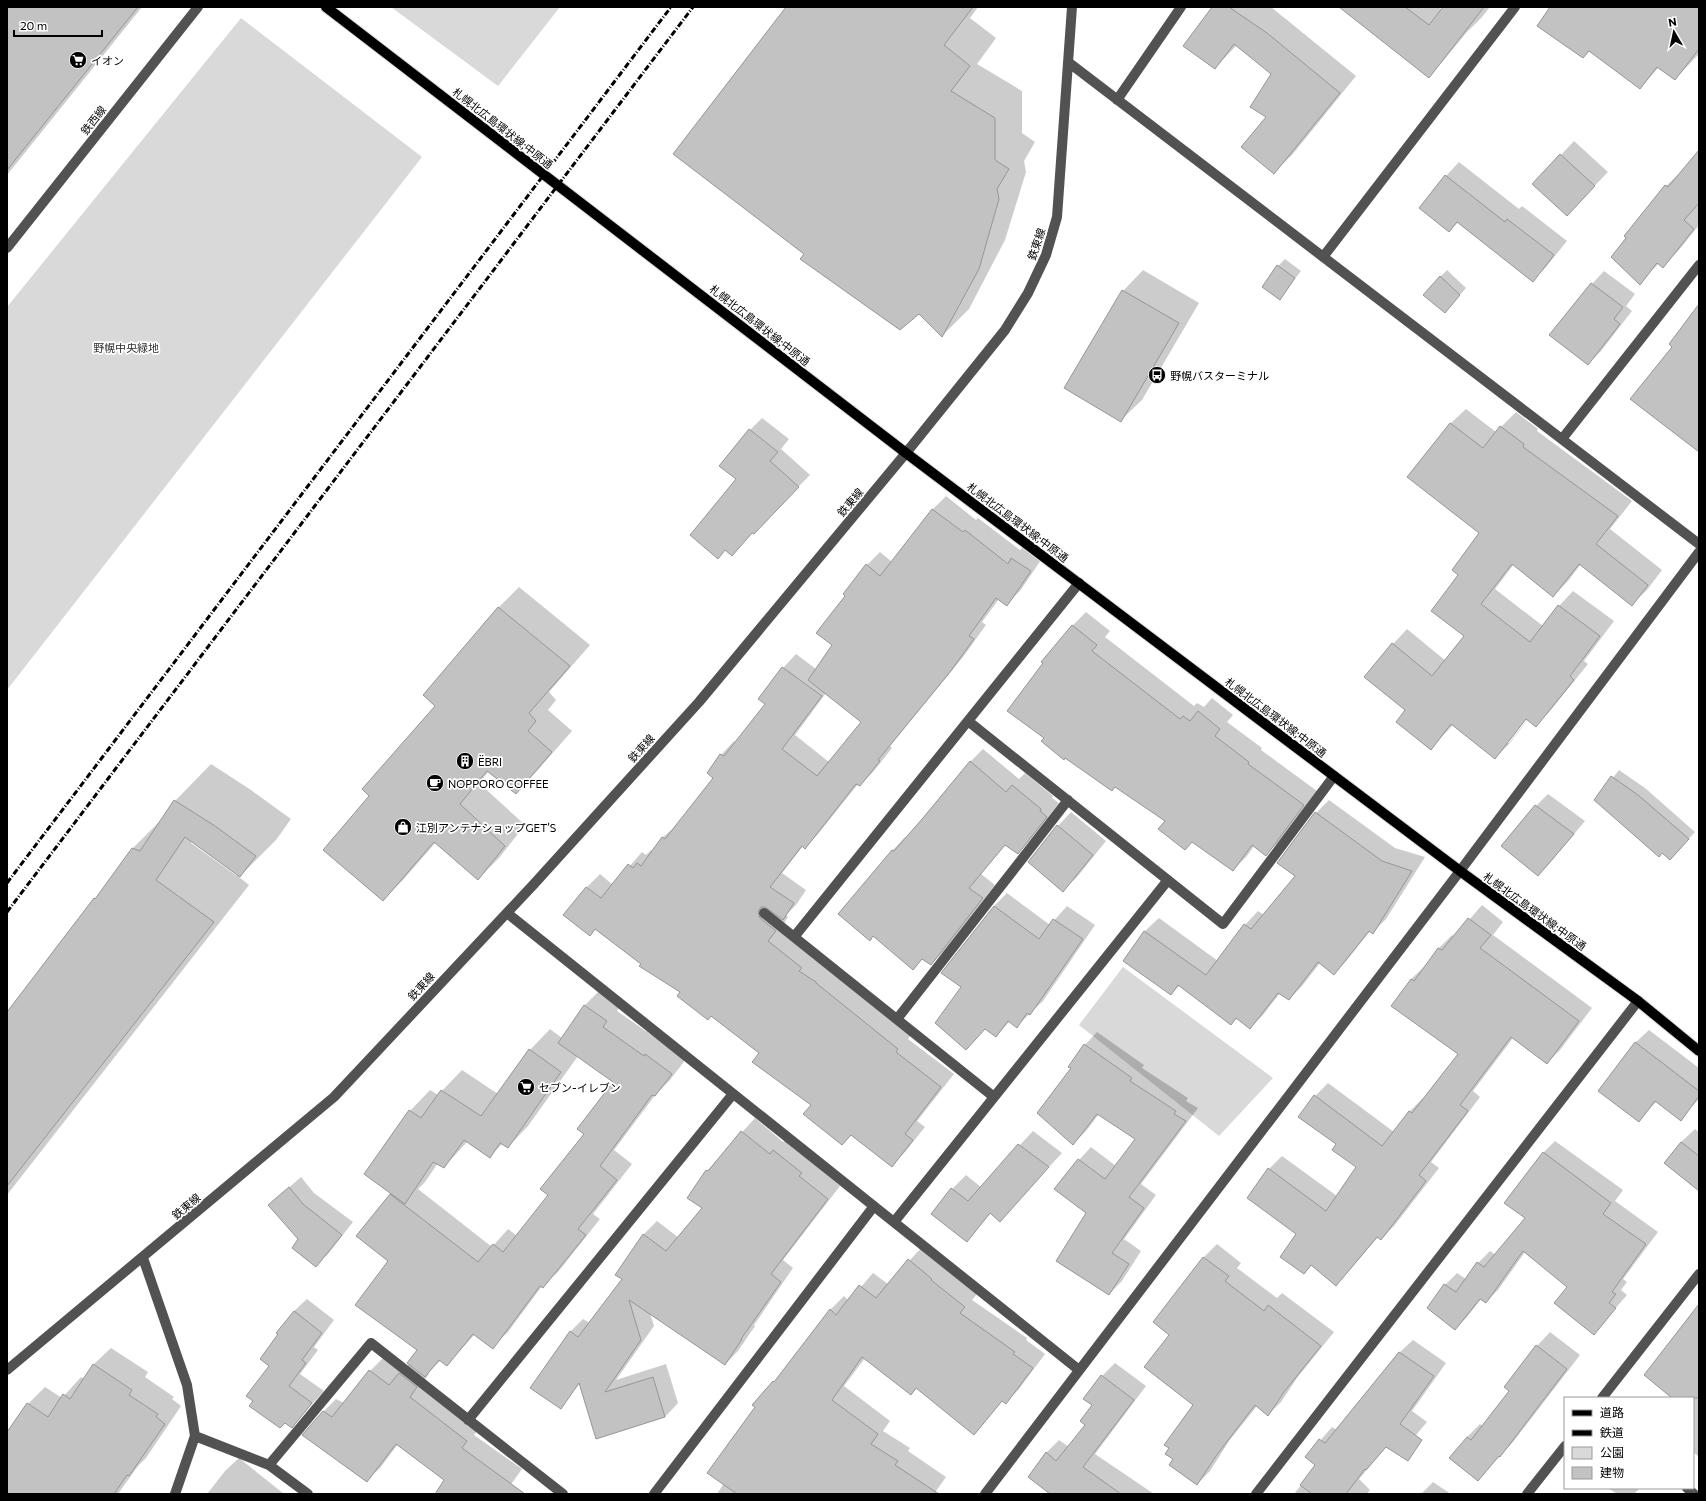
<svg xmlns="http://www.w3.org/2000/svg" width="1706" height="1501" viewBox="0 0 1706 1501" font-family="Commissioner,'Noto Sans JP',sans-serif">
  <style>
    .green { fill: #d9d9d9 }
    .shadow { fill: #0003; fill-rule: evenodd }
    .building { fill: #c2c2c2; stroke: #969696 }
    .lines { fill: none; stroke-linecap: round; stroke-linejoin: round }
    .major-casing { stroke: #dbdbdb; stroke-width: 12 }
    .minor { stroke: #525252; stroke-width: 10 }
    .major { stroke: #000; stroke-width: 10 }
    .rail { stroke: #000; stroke-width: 3; stroke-dasharray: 6 2 1 2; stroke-linecap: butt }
    .labels { text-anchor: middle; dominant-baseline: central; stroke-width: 3.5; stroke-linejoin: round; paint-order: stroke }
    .poi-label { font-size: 11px; fill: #000; stroke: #fff; text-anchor: start }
    .street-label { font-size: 11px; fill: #000; stroke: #fff }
    .park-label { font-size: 11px; fill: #303030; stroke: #fff }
  </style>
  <rect width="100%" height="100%" fill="#fff"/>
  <path class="green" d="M391 7H560L498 86Z
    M241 18 422 157 7 690V307Z
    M1123 967 1273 1078 1219 1136 1079 1025Z"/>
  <path class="shadow" d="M7 7H142L7 175Z
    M787 7H978L970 18 996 38 977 64 1022 91V133L1035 142 1024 161 1026 172 1005 240 969 309 942 336 920 312 805 254Z
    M1213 7H1271L1356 76 1292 155 1274 172 1267 117 1272 74 1237 45 1215 68Z
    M1340 7H1439L1442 10 1444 7H1490L1482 17 1467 32 1443 61 1429 76Z
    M1551 7H1699V54L1675 79 1659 67 1640 88 1590 51 1583 57Z
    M1574 141 1608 172 1580 201 1534 184Z
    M1699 152V225L1679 250 1663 266 1659 263 1640 283 1628 238 1625 236 1666 186 1683 170Z
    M1459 162 1519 209 1522 206 1567 241 1546 267 1533 280 1458 222 1449 231 1446 176Z
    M1285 259 1301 271 1280 298 1278 266Z
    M1143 270 1199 303 1142 400 1121 420 1123 291Z
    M1447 270 1466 288 1451 305 1440 277Z
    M1604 271 1635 294 1626 306 1632 311 1601 351 1588 364 1592 284Z
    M1466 409 1496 432 1516 412 1538 429 1537 431 1632 501 1610 529 1662 570 1647 590 1632 604 1581 564 1568 581 1553 596 1514 564 1495 589 1543 626 1559 606 1573 591 1614 621 1584 661 1588 664 1550 711 1535 726 1528 719 1510 743 1495 758 1453 725 1431 748 1406 710 1393 644 1407 629 1446 661 1465 636 1460 575 1481 533 1409 477 1451 423ZM1528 714 1530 716 1509 743H1506Z
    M762 418 789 439 781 449 810 475 732 554 726 549 718 557 750 430Z
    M946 496 976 520 978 518 1020 550 1025 545 1043 557 1020 591 1007 604 999 599 982 622 986 625 963 657 890 746 892 748 873 772 860 785 858 784 818 834 805 847 803 846 782 873 806 890 796 905 786 915 788 917 781 928 815 954 812 958 829 969 911 1035 908 1039 954 1074 917 1121 925 1127 905 1152 892 1165 812 1105 760 1052 682 992 596 929 590 935 565 915 587 887 600 874 613 885 642 852 646 855 651 850 653 852 663 837 677 825 715 777 708 773 721 755 734 741 736 743 766 704 759 699 783 668 796 654 816 669 833 645 846 596 867 565 880 552 892 562 933 509ZM826 693 862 722 829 762 795 735Z
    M519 587 590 645 549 692 556 700 548 710 572 731 536 772 516 793 489 771 479 783 525 825 499 858 478 879 436 842 403 880 383 900 371 796 436 705 424 695 499 607Z
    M1086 612 1110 631 1105 637 1194 706 1197 703 1204 707 1212 698 1233 715 1227 722 1262 748 1261 750 1317 791 1280 841 1266 854 1254 846 1247 856 1233 870 1166 821 1045 737 1072 626Z
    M983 749 1019 779 1025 773 1053 796 1052 798 1059 803 1030 840 1018 853 1006 844 981 874 995 885 944 951 931 964 923 958 913 969 874 935 839 914 893 850 905 837 906 838 970 762Z
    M211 764 251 790 291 819 276 840 239 877 249 885 7 1195V1014L101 892 133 848 163 818 175 801ZM193 841 238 874 237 876 191 843Z
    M1619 770 1645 788 1695 832 1677 852 1663 853 1659 856 1595 800Z
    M1548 794 1585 821 1550 863 1538 875 1536 806Z
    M1329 800 1395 848 1425 857 1386 919 1373 932 1370 931 1347 960 1334 974 1320 963 1302 986 1289 999 1280 993 1263 1015 1250 1028 1237 1018 1231 1024 1180 985 1171 994 1124 961 1145 931 1159 918 1218 961 1245 925 1258 911 1264 915 1296 876 1316 813Z
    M1071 812 1106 841 1077 877 1063 890 1058 826Z
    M1007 893 1050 925 1067 906 1095 925 1043 1001 1017 1026 1010 1021 996 1036 963 987 994 906Z
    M1482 905 1503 922 1493 935 1592 1008 1560 1050 1547 1063 1513 1038 1473 1091 1480 1097 1431 1162 1439 1168 1394 1226 1381 1239 1378 1237 1349 1271 1336 1285 1312 1265 1304 1273 1297 1234 1248 1197 1269 1169 1282 1156 1337 1196 1357 1167 1337 1144 1315 1096 1328 1083 1394 1132 1410 1111 1423 1098 1424 1099 1459 1054 1411 979 1425 966 1426 967 1439 948 1452 935 1454 937Z
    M600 990 621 1005 617 1011 686 1059 670 1080 656 1094 614 1150 632 1164 593 1214 600 1219 558 1272 542 1286 508 1332 492 1347 475 1334 447 1365 441 1360 428 1373 429 1374 422 1383 479 1428 474 1435 522 1469 504 1494H451L445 1480 398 1444 380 1468 367 1480 323 1412 336 1399 344 1403 370 1371 383 1358 401 1372 409 1364 418 1350 389 1260 358 1236 392 1193 410 1111 430 1090 438 1095 462 1070 498 1094 530 1050 550 1029 562 1038 585 1005ZM578 1056 614 1081 549 1195 517 1236 508 1229 492 1247 418 1189 425 1182 438 1163 444 1167 468 1141 490 1156 502 1144 508 1147 528 1126Z
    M1649 1030 1699 1068V1099L1680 1119 1657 1101 1639 1120 1635 1043Z
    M1097 1032 1144 1065 1142 1068 1188 1098 1186 1101 1198 1108 1141 1184 1156 1195 1124 1239 1141 1251 1122 1281 1109 1294 1088 1213 1079 1160 1091 1147 1116 1166 1137 1138 1099 1114 1086 1131 1073 1144 1072 1068 1085 1045Z
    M755 1118 783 1142 787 1138 811 1162 840 1186 783 1260 793 1268 754 1325 755 1326 738 1351 725 1364 650 1313 654 1326 616 1380 666 1364 678 1403 665 1417 581 1382 559 1407 570 1332 583 1319 590 1323 623 1279 617 1275 644 1234 657 1221 679 1238 704 1208 707 1171Z
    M1695 1129 1699 1132V1182L1681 1142Z
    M1033 1131 1062 1153 1000 1220 991 1213 967 1240 932 1214 952 1189 966 1175 981 1187Z
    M1555 1141 1623 1190 1615 1201 1658 1232 1623 1279 1627 1282 1621 1290 1627 1295 1594 1333 1568 1287 1525 1252 1498 1290 1486 1302 1481 1299 1467 1317 1455 1329 1445 1285 1457 1273 1466 1279 1478 1263 1490 1251 1496 1255 1526 1218 1543 1153Z
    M301 1177 314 1193 353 1222 328 1254 316 1265 300 1239 269 1205Z
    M1217 1244 1241 1263 1237 1268 1277 1298 1282 1293 1334 1332 1297 1378 1281 1402 1268 1415 1257 1406 1229 1441 1210 1471 1197 1484 1174 1459 1194 1405 1170 1335 1154 1322 1204 1257Z
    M922 1247 978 1293 972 1300 1027 1338 1026 1340 1045 1354 1019 1389 1006 1402 1003 1400 974 1434 917 1388 911 1394 865 1358 844 1386 890 1421 883 1431 910 1448 908 1451 946 1477 934 1494H717L724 1483 757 1407 754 1405 782 1373 830 1310 844 1296 849 1301 873 1273 888 1284Z
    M307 1299 334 1320 314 1347 318 1350 300 1374 324 1391 292 1426 270 1366 279 1334 277 1333 294 1311Z
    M1699 1308V1457L1693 1452V1398H1674Z
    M1550 1332 1580 1355 1513 1442 1478 1479 1467 1437 1480 1424 1483 1426 1511 1390 1537 1346Z
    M1413 1340 1446 1363 1412 1411 1427 1422 1411 1441 1387 1446 1359 1479 1370 1490 1367 1494H1294L1317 1465 1306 1457 1332 1427 1337 1430 1400 1352Z
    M111 1348 148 1372 145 1377 174 1397 172 1399 181 1406 146 1458 138 1466 118 1494H17L7 1457V1433L28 1404 45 1387 62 1398 81 1377 84 1379 93 1365Z
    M1115 1363 1146 1386 1095 1454 1154 1494H1052L1046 1453 1059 1440 1069 1447 1087 1425 1093 1405 1084 1399 1102 1376Z
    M239 1458 284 1494H207L225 1471Z
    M1433 1482 1451 1494H1421Z
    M1608 1488H1640L1634 1494H1617Z"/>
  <path class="building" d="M7 7H138L7 170Z
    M786 7H973L944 45 970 66 951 91 995 118V160L1009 169 997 189 999 199 979 269 942 337 919 314 900 330 800 259 804 254 673 154Z
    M1212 7H1229L1267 33 1340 93 1274 174 1241 147 1266 117 1250 107 1271 74 1234 44 1215 69 1183 46Z
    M1339 7H1405L1429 25 1443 7H1484L1429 78Z
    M1550 7H1699V49L1675 80 1657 67 1640 89 1589 51 1583 58 1537 26Z
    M1699 150V203L1684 220 1694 229 1663 268 1657 263 1640 285 1611 257 1626 238 1624 236 1665 185 1668 187Z
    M1560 154 1595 186 1567 216 1532 184Z
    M1445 175 1505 222 1507 219 1554 255 1533 282 1457 222 1449 232 1419 208Z
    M1277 265 1295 278 1280 300 1262 287Z
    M1440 276 1460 295 1445 313 1423 295Z
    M1591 283 1623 307 1614 319 1620 324 1588 365 1549 335Z
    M1122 290 1179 323 1121 422 1064 388Z
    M1699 304V452L1630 399 1672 347 1669 344Z
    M1450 423 1483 448 1500 426 1524 444 1523 447 1618 516 1596 544 1648 585 1632 606 1579 564 1553 597 1512 564 1481 604 1530 642 1558 605 1600 636 1570 676 1574 680 1536 727 1526 719 1495 759 1451 724 1431 750 1396 722 1405 710 1364 677 1392 643 1432 676 1464 636 1431 611 1458 575 1452 570 1479 533 1407 477Z
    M749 429 778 452 770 461 799 487 754 534 752 533 732 556 725 550 718 559 690 535 736 479 719 466Z
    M932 509 963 532 965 530 1008 564 1011 558 1031 571 1007 606 996 598 969 636 974 639 950 672 878 760 880 761 860 786 856 784 805 849 802 846 770 887 794 903 783 920 765 907H761L758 912 760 918 776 931 768 941 802 968 799 971 816 982V983L898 1049 896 1052 941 1087 905 1134 913 1140 892 1167 851 1135 842 1145 803 1114 811 1105 752 1062 759 1053 711 1016 708 1020 677 996 680 992 639 966 641 964 595 929 590 936 563 915 586 887 601 898 628 864 633 868 637 863 641 866 662 837 665 839 713 778 707 773 720 754 724 756 765 704 758 699 782 667 822 696 782 749 817 776 861 722 808 680 832 645 816 633 845 596 843 594 866 564 880 576Z
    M498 607 570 666 529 713 536 721 528 731 552 752 516 794 487 771 460 804 505 846 478 880 434 842 383 901 323 850 369 796 362 789 435 706 423 695Z
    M1072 625 1097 645 1092 651 1180 719 1183 716 1190 721 1198 711 1220 729 1215 736 1249 762 1248 764 1304 805 1266 856 1252 845 1233 871 1192 842 1185 850 1158 829 1165 821 1115 787 1112 791 1065 758 1064 760 1041 741 1044 738 1007 711 1043 663 1041 662Z
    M970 761 1006 792 1012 785 1041 809 1040 811 1047 817 1018 854 1005 845 969 888 983 898 931 965 922 959 913 970 873 936 870 941 838 914 892 850 894 851 923 818Z
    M1611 776 1638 795 1689 839 1670 860 1662 853 1659 857 1594 800Z
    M174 800 215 826 256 856 240 877 185 837 156 880 214 922 7 1186V1012L94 898 95 899 132 848 140 851Z
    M1535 805 1574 834 1538 876 1501 846Z
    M1315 812 1382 861 1412 871 1373 934 1369 931 1334 975 1318 962 1289 1000 1278 993 1250 1029 1236 1018 1231 1025 1178 985 1171 995 1123 961 1144 931 1206 975 1244 924 1251 929 1295 876 1277 863Z
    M1057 825 1093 855 1063 892 1028 862Z
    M994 906 1039 939 1053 919 1083 939 1030 1015 1027 1013 1017 1028 1008 1021 996 1037 985 1029 966 1050 935 1023 961 987 941 973Z
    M1468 918 1491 935 1480 948 1579 1021 1547 1064 1511 1037 1460 1105 1468 1111 1419 1175 1426 1181 1381 1240 1377 1237 1336 1286 1311 1265 1304 1274 1280 1257 1296 1234 1247 1198 1268 1168 1326 1211 1356 1167 1332 1150 1336 1144 1298 1117 1314 1095 1382 1146 1409 1111 1412 1113 1458 1054 1391 1006 1411 979 1414 981 1438 948 1442 950Z
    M584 1005 607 1021 603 1027 644 1056 645 1054 672 1074 655 1096 652 1095 600 1166 617 1180 578 1229 586 1235 543 1288 540 1286 493 1349 473 1334 447 1366 439 1360 425 1377 407 1363 417 1350 355 1305 388 1261 356 1236 390 1194 478 1262 493 1244 503 1252 548 1195 540 1189 584 1134 577 1129 613 1082 558 1043Z
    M1635 1042 1699 1091V1096L1681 1121 1655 1101 1639 1122 1598 1091Z
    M1084 1044 1132 1078 1130 1081 1176 1111 1174 1114 1186 1121 1129 1197 1144 1208 1112 1253 1129 1264 1109 1295 1056 1261 1086 1213 1054 1189 1078 1159 1105 1179 1135 1139 1097 1114 1073 1145 1037 1113 1071 1068 1068 1067Z
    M529 1049 561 1072 508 1148 500 1143 490 1158 464 1140 444 1168 433 1162 405 1204 364 1174 409 1110 421 1118 441 1090 481 1116Z
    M741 1131 770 1154 773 1150 802 1173 799 1176 828 1199 771 1274 781 1282 741 1339H742L725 1365 629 1300 641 1340 605 1392 653 1377 665 1417 596 1439 579 1383 561 1409 530 1388 570 1331 578 1337 622 1279 615 1275 643 1234 666 1251 702 1208 687 1198 706 1170 708 1171Z
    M1681 1142 1699 1156V1191L1664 1163Z
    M1018 1144 1049 1167 1000 1222 990 1213 967 1242 931 1214 951 1188 968 1201Z
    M1543 1152 1611 1203 1603 1214 1646 1244 1612 1292 1616 1294 1609 1303 1616 1308 1594 1335 1554 1303 1567 1287 1523 1251 1486 1303 1480 1299 1455 1330 1427 1308 1444 1284 1456 1292 1477 1262 1484 1267 1525 1218 1504 1203Z
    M289 1187 303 1204 342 1235 316 1267 292 1248 298 1239 268 1205Z
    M1203 1257 1229 1276 1225 1281 1264 1311 1268 1305 1321 1346 1284 1392 1268 1416 1255 1405 1216 1456 1197 1485 1169 1465 1173 1459 1165 1454 1169 1448 1164 1445 1193 1405 1144 1367 1169 1335 1153 1322Z
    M908 1259 932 1279 931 1280 965 1307 960 1313 1015 1352 1013 1354 1033 1368 1006 1404 1002 1401 974 1435 916 1388 911 1395 862 1357 832 1400 878 1434 871 1444 898 1461 895 1465 939 1494H737L707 1473 755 1407 752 1405 773 1381 774 1382 830 1309 836 1315 859 1285 876 1298Z
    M1699 1304V1398H1672L1644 1375Z
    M294 1311 322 1333 302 1360 306 1363 289 1386 312 1403 292 1428 285 1423 280 1428 249 1406 253 1401 246 1396 269 1366 260 1359 278 1334 276 1333Z
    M1536 1345 1567 1369 1500 1457 1499 1456 1478 1481 1449 1458 1467 1437 1471 1440 1509 1391 1504 1387Z
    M1399 1352 1434 1376 1400 1424 1422 1440 1408 1461 1386 1447 1366 1470 1365 1469 1346 1494H1312L1300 1485 1315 1465 1305 1457 1319 1439 1325 1443Z
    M93 1364 132 1390 129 1395 158 1414 156 1417 165 1424 129 1476 127 1475 114 1494H7V1432L27 1403 48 1417 63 1394 70 1399Z
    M369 1370 389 1385 399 1373 417 1387 410 1397 467 1441 462 1448 525 1494H435L444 1480 396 1444 367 1482 302 1435 323 1411 332 1417Z
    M1101 1375 1134 1400 1083 1467 1121 1494H1050L1028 1477 1046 1452 1056 1461 1085 1425 1080 1421 1092 1405 1083 1399Z"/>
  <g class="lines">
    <defs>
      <path id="major" d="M326 7 906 453 1460 871 1638 1001 1699 1051"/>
    </defs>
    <use href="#major" class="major-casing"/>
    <path class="minor" d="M1068 62 1699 544
      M1117 100 1181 7
      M7 248 198 7
      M1323 257 1515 7
      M1562 439 1699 265
      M968 721 1223 924 1334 776
      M507 913 1079 1370
      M764 913 994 1097
      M794 937 1079 583
      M897 1019 1068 800
      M894 1222 1168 880
      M143 1258 187 1385 195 1436 175 1494
      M7 1370 334 1097 534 884 699 702 906 453 1005 330 1028 293 1046 255 1057 217 1072 7
      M1602 1398 1699 1274
      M468 1420 733 1094
      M195 1436 269 1465 308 1494
      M269 1465 371 1343 563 1494
      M1687 1488 1694 1494
      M654 1494 874 1206
      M985 1494 1460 871 1699 552
      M1256 1494 1638 1001
      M1527 1494 1565 1446"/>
    <use href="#major" class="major"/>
    <path class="rail" d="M7 883 671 7
      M7 912 693 7"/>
  </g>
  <defs>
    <symbol id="supermarket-disc" viewBox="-11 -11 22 22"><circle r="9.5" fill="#000" stroke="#fff"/><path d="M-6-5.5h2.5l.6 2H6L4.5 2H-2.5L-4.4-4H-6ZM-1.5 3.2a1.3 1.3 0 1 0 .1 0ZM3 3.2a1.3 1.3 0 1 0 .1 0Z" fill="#fff"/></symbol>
    <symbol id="bus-disc" viewBox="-11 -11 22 22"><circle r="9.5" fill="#000" stroke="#fff"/><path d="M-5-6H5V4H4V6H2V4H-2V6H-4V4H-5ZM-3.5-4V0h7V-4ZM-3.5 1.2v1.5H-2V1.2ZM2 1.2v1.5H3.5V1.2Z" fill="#fff"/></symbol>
    <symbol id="building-disc" viewBox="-11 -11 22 22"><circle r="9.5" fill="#000" stroke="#fff"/><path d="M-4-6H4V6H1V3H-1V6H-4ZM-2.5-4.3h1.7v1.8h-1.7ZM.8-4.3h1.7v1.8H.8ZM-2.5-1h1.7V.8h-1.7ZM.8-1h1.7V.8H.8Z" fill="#fff"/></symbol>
    <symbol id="cafe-disc" viewBox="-11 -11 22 22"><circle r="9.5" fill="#000" stroke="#fff"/><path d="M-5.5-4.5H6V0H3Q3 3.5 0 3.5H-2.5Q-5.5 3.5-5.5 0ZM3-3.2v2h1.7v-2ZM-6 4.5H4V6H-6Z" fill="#fff"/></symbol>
    <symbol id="shop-disc" viewBox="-11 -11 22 22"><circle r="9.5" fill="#000" stroke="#fff"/><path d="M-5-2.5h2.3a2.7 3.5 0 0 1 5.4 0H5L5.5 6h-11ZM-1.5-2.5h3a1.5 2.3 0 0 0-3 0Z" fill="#fff"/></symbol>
  </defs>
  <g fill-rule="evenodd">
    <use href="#supermarket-disc" x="68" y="50" width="20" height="20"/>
    <use href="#bus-disc" x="1147" y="365" width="20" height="20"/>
    <use href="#building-disc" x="455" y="751" width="20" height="20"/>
    <use href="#cafe-disc" x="425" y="773" width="20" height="20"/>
    <use href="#shop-disc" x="393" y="817" width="20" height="20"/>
    <use href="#supermarket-disc" x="516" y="1077" width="20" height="20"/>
  </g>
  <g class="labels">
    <g class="poi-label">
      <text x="91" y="60">イオン</text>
      <text x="1170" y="375">野幌バスターミナル</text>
      <text x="478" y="761">ËBRI</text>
      <text x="448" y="783">NOPPORO COFFEE</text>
      <text x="416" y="827">江別アンテナショップGET’S</text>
      <text x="539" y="1087">セブン-イレブン</text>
    </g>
    <g class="street-label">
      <text transform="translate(93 120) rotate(-52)">鉄西線</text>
      <text transform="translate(503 128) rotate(38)">札幌北広島環状線;中原通</text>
      <text transform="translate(1036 244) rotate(-71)">鉄東線</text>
      <text transform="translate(760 325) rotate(38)">札幌北広島環状線;中原通</text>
      <text transform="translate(850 502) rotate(-50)">鉄東線</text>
      <text transform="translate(1018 522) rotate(37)">札幌北広島環状線;中原通</text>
      <text transform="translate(1276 717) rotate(37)">札幌北広島環状線;中原通</text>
      <text transform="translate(641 748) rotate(-48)">鉄東線</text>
      <text transform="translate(1535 911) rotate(36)">札幌北広島環状線;中原通</text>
      <text transform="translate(421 986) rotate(-47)">鉄東線</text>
      <text transform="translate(186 1206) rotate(-40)">鉄東線</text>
    </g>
    <g class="park-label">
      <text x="126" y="347">野幌中央緑地</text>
    </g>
  </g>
  <rect width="1706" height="1501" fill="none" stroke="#000000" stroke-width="16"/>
  <rect x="1564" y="1397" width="130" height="92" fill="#ffffff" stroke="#999999"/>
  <rect x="1572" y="1410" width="20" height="6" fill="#000000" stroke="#999999"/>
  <text x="1600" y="1417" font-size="12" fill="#000000">道路</text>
  <rect x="1572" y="1430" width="20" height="6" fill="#000000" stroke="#999999"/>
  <text x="1600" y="1437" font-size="12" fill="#000000">鉄道</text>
  <rect x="1572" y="1447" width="20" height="12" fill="#d9d9d9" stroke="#999999"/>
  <text x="1600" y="1457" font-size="12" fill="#000000">公園</text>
  <rect x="1572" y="1467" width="20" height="12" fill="#c2c2c2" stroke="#999999"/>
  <text x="1600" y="1477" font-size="12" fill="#000000">建物</text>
  <g transform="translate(1674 32) rotate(351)" stroke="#ffffff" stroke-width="3" paint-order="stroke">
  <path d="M0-3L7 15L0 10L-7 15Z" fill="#000000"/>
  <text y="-6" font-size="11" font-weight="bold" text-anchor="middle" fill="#000000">N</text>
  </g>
  <path d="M14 30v6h88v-6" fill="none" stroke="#000000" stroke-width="2"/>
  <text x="20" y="30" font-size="12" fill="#000000" stroke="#ffffff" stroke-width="3" paint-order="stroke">20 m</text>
</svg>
